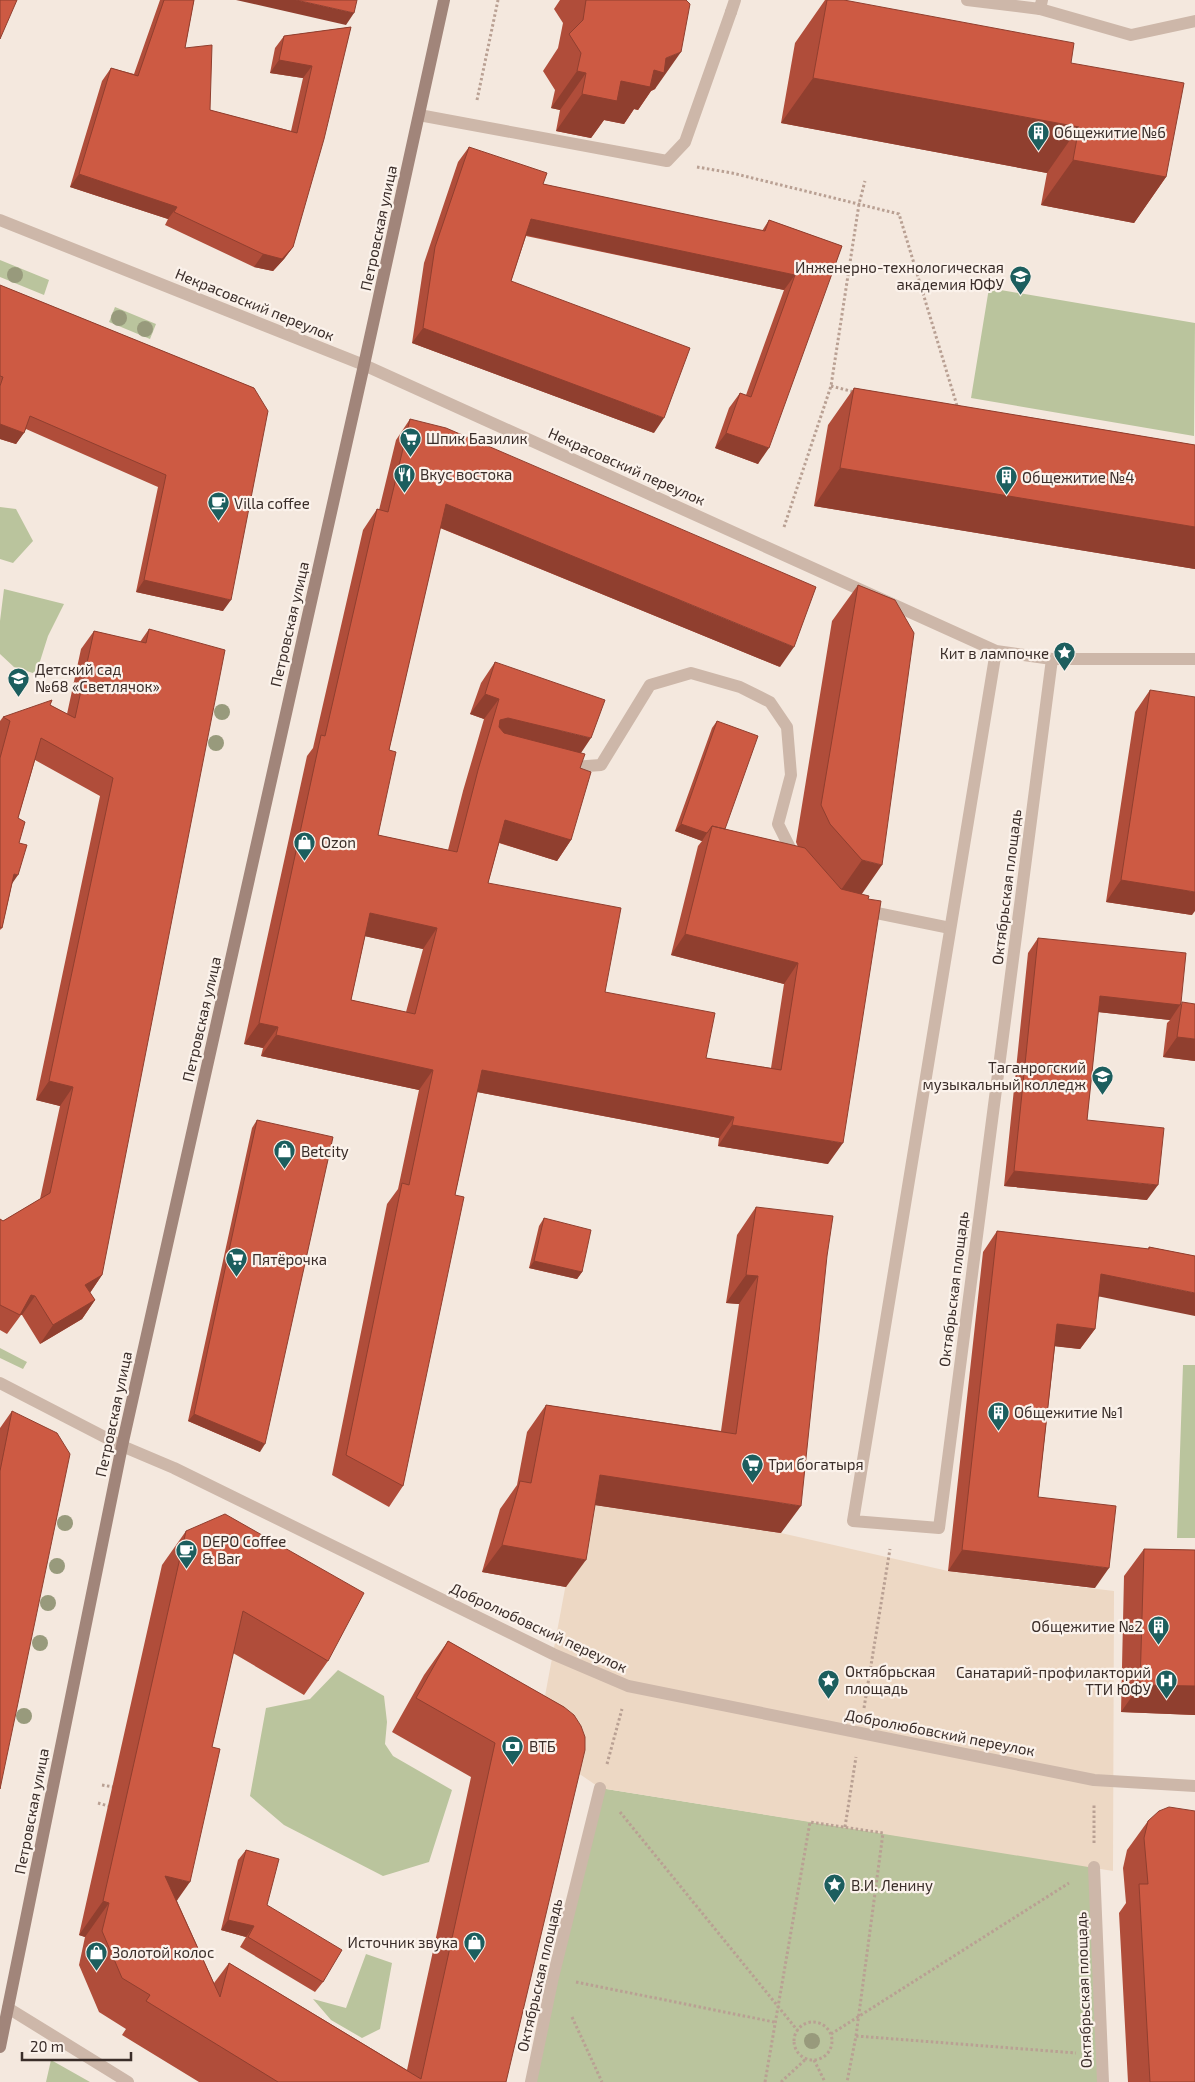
<svg xmlns="http://www.w3.org/2000/svg" width="1195" height="2082" viewBox="0 0 1195 2082" font-family="'Exo 2',sans-serif">
  <style>
    .green { fill: #bac49d }
    .plaza { fill: #edd8c4 }
    .lines { fill: none; stroke-linecap: round; stroke-linejoin: round }
    .path { stroke: #b9a093; stroke-width: 3; stroke-dasharray: 2.5 2.5; stroke-linecap: butt }
    .lane { stroke: #cdb7a9; stroke-width: 12 }
    .street { stroke: #cdb7a9; stroke-width: 12 }
    .secondary { stroke: #a1857a; stroke-width: 12 }
    .tree { fill: #989a7c }
    .wall { fill: #b04d3a; fill-rule: evenodd }
    .shaded-wall { fill: #903f2f }
    .building { fill: #cd5a43; stroke: #903f2f; fill-rule: evenodd }
    .labels { text-anchor: middle; dominant-baseline: central; stroke-width: 4.5; stroke-linejoin: round; paint-order: stroke }
    .poi-label { font-size: 15px; fill: #3a2d29; stroke: #fbf2eb; text-anchor: start }
    .street-label { font-size: 15px; fill: #3a2d29; stroke: #fbf2eb }
  </style>
  <rect width="100%" height="100%" fill="#f4e8de"/>
  <path class="green" d="M0 260 49 280 44 295 0 277Z
    M989 288 1195 323 1194 436 971 398Z
    M115 307 156 324 150 339 109 322Z
    M0 507 16 509 33 541 13 563 0 559Z
    M4 589 64 604 48 636 36 674 14 667 0 654V621Z
    M0 1348 27 1362 23 1369 0 1358Z
    M1183 1365H1195V1538H1177Z
    M338 1670 384 1696 387 1722 385 1744 393 1756 452 1790 429 1862 383 1876 284 1825 250 1796 266 1708 310 1699Z
    M600 1788 1094 1867 1103 2082H531Z
    M366 1954 392 1963 380 2029 362 2038 331 2020 313 1999 346 2008Z
    M51 2060 90 2082H46Z"/>
  <path class="plaza" d="M581 1503 781 1533 948 1571 1114 1591 1113 1871 600 1788 536 1744Z"/>
  <g class="lines">
    <path class="path" d="M477 100 498 0
      M697 167 732 173 899 214 958 409
      M831 386 854 392
      M784 527 831 386 859 204 865 181
      M864 1708 890 1549
      M607 1764 622 1709
      M102 1785 113 1787
      M98 1803 108 1806
      M620 1812 798 2031
      M845 1827 856 1757
      M1094 1843V1805
      M576 1982 774 2022
      M572 2017 602 2082
      M794 2041a19 19 0 1 1 38 0a19 19 0 1 1-38 0Z
      M831 2034 1069 1883
      M856 2036 1076 2053
      M814 2060 825 2082
      M765 2082 810 1822 883 1833 856 2036 847 2082
      M781 2082 807 2058"/>
    <path class="lane" d="M1040 9 1131 35 1195 21
      M419 115 667 161 685 142 731 12
      M565 765 573 767 601 765 650 685 691 673 740 687 770 702 787 727 791 775 778 824 795 858
      M862 910 950 928"/>
    <path class="street" d="M967 0 1040 9 1042 0
      M731 12 735 0
      M0 220 364 365 996 651 1052 659H1195
      M996 651 853 1521 939 1528 1052 659
      M0 1383 122 1446 174 1468 553 1654 628 1686 1094 1780 1195 1786
      M1094 1867 1103 2082
      M8 2008 128 2082
      M531 2082 553 1977 600 1788"/>
    <path class="secondary" d="M0 2047 122 1446 364 365 444 0"/>
  </g>
  <g class="tree">
    <circle cx="15" cy="275" r="8"/>
    <circle cx="119" cy="318" r="8"/>
    <circle cx="145" cy="329" r="8"/>
    <circle cx="222" cy="712" r="8"/>
    <circle cx="216" cy="743" r="8"/>
    <circle cx="65" cy="1523" r="8"/>
    <circle cx="57" cy="1566" r="8"/>
    <circle cx="48" cy="1603" r="8"/>
    <circle cx="40" cy="1643" r="8"/>
    <circle cx="24" cy="1716" r="8"/>
    <circle cx="812" cy="2041" r="8"/>
  </g>
  <path class="wall" d="M160 0H194L185 48 210 110 291 131 303 78 270 73 275 48 284 36 351 27 293 247 284 259 273 271 254 267 165 225 168 219 70 187 102 81 111 68 134 74Z
    M560 0H686L655 89 651 91 638 110 634 109 624 124 604 120 591 138 556 131 560 110 551 108 555 90 543 71 558 48 563 23 554 9Z
    M825 0H844L1071 63 1166 177 1134 223 1041 205 1047 173 781 123 795 43Z
    M469 147 543 184 762 231 769 220 842 246 758 464 715 448 729 408 740 393 746 395 784 290 526 236 511 281 654 433 412 343 424 263 458 162Z
    M0 285 254 388 223 611 136 592 158 487 26 429 16 444 0 439Z
    M854 388 1195 445V569L814 506 828 425Z
    M410 419 780 667 440 528 389 750 378 835 448 850 463 791 484 719 470 714 481 683 495 662 581 753 580 768 571 840 557 861 499 843 488 883 605 992 706 1058 771 1068 784 984 671 955 698 846 702 841 675 831 712 728 717 721 725 829 798 847 796 842 832 621 858 585 895 600 861 894 828 1164 718 1146 719 1138 477 1092 455 1195 403 1486 389 1507 332 1475 387 1204 398 1189 419 1090 261 1056 263 1048 244 1044 307 756 313 748 363 530 377 509 379 510 396 440ZM365 936 423 949 406 1012 351 1000Z
    M149 629 102 1275 90 1293 95 1300 82 1319 40 1344 22 1315H21L7 1334 0 1330V1219L3 1221 40 1199 60 1106 36 1100 100 796 35 760 18 818 19 843 12 884 2 928 0 930V721L3 717 50 705 67 714 81 649 94 631 140 642Z
    M1150 690 1192 915 1106 902 1135 712Z
    M1038 938 1181 1003 1195 1061 1163 1057 1167 1023 1170 1020 1098 1012 1087 1120 1147 1200 1004 1186 1028 953Z
    M257 1120 260 1452 188 1421 252 1128Z
    M756 1207 781 1533 595 1505 566 1587 482 1572 500 1509 517 1485 527 1432 546 1405 721 1431 739 1304 726 1303 737 1235Z
    M544 1218 582 1272 577 1279 529 1268 539 1226Z
    M997 1231 1148 1249 1149 1247 1195 1256 1098 1297 1095 1329 1080 1349 1055 1346 1038 1497 1095 1588 948 1571 983 1252Z
    M12 1411 0 1789V1428Z
    M186 1531 328 1661 304 1695 233 1653 177 1901 214 1983 229 1963 407 2070 471 1777 392 1732 424 1675 448 1641 564 1707 506 2082H199L122 2035 126 2029 99 2012 79 1965 85 1937 79 1935 162 1565Z
    M1144 1549 1195 1550V1715L1121 1712 1124 1576Z
    M1148 1821 1195 2082H1128L1119 1913 1126 1903 1123 1868 1127 1850Z
    M246 1850 267 1905 323 1982 315 1992 240 1947 246 1937 221 1930 238 1860Z"/>
  <path class="shaded-wall" d="M236 0H296L354 13 346 25Z
    M681 52 655 89 651 91 638 110 634 109 624 124 604 120 591 138 556 131 582 94 654 70 666 58Z
    M279 60 312 66 303 78 270 73Z
    M577 71 586 73 560 110 551 108Z
    M813 78 1079 127 1047 173 781 123Z
    M1073 160 1166 177 1134 223 1041 205Z
    M79 174 177 207 168 219 70 187Z
    M531 219 795 275 784 290 521 234Z
    M293 247 284 259 273 271 254 267 263 254Z
    M423 328 664 418 654 433 412 343Z
    M0 424 24 433 16 444 0 439Z
    M726 433 769 448 758 464 715 448Z
    M840 468 1195 527V569L814 506Z
    M446 504 794 647 780 667 431 524Z
    M144 580 231 600 223 611 136 592Z
    M485 694 499 699 484 719 470 714Z
    M508 718 591 738 577 759 494 738 500 720Z
    M505 820 571 840 557 861 491 840Z
    M681 824 707 833 702 841 675 831Z
    M862 860 882 865 857 901 836 897Z
    M14 874 18 875 5 894Z
    M1121 880 1195 892V911L1192 915 1106 902Z
    M370 913 437 928 423 949 355 934Z
    M685 934 798 963 784 984 671 955Z
    M1100 996 1180 1005 1170 1020 1089 1011Z
    M259 1023 278 1027 263 1048 244 1044Z
    M276 1035 433 1070 419 1090 261 1056Z
    M1177 1037 1195 1039V1061L1163 1057Z
    M482 1070 734 1117 719 1138 467 1090Z
    M49 1081 73 1087 60 1106 36 1100Z
    M732 1125 843 1143 828 1164 718 1146Z
    M1014 1171 1158 1185 1147 1200 1004 1186Z
    M534 1261 582 1272 577 1279 529 1268Z
    M1101 1274 1195 1293V1316L1087 1294Z
    M102 1275 89 1294 85 1285Z
    M746 1275 758 1276 739 1304 726 1303Z
    M31 1295 35 1296 22 1315 18 1313Z
    M95 1300 82 1319 40 1344 53 1325Z
    M1057 1324 1095 1329 1080 1349 1043 1345Z
    M194 1414 265 1444 260 1452 188 1421Z
    M600 1475 801 1506 781 1533 581 1503Z
    M502 1545 586 1560 566 1587 482 1572Z
    M962 1550 1109 1568 1095 1588 948 1571Z
    M1140 1685 1195 1686V1715L1121 1712Z
    M165 1876 190 1882 166 1916Z
    M103 1901 109 1903 85 1937 79 1935Z
    M228 1920 254 1926 246 1937 221 1930Z"/>
  <path class="building" d="M0 0H17L0 39Z
    M164 0H194L185 48 212 45 210 110 297 133 312 66 279 60 284 36 351 27 324 139 293 247 282 259 263 254 174 212 177 207 79 174 111 68 138 76Z
    M296 0H357L354 13Z
    M586 0H686L690 4 681 52 666 58 664 73 654 70 650 87 621 81 617 101 582 94 586 73 577 71 581 53 569 34 583 20Z
    M827 0H844L1074 43 1071 63 1184 83 1166 177 1073 160 1079 127 813 78Z
    M469 147 547 173 543 184 765 231 769 220 842 246 769 448 726 433 740 393 751 397 795 275 531 219 511 281 690 348 664 418 423 328 435 247Z
    M0 285 254 388 268 411 231 600 144 580 166 475 30 416 24 433 0 424V386L3 377 0 376Z
    M854 388 1195 445V527L840 468Z
    M410 419 446 428 816 587 794 647 446 504 389 750 396 752 378 835 457 852 478 770 499 699 485 694 495 662 605 700 591 738 508 718 500 720 499 727 504 733 585 754 580 768 591 772 571 840 505 820 488 883 621 908 605 992 715 1013 706 1058 781 1070 798 963 685 934 712 826 805 848 841 889 869 896 868 899 881 901 843 1143 732 1125 734 1117 482 1070 455 1195 464 1197 403 1486 346 1455 402 1183 409 1185 433 1070 276 1035 278 1027 259 1023 321 735 325 736 377 509 388 512ZM370 913 437 928 415 1014 351 1000Z
    M858 585 895 600 914 633 882 865 862 860 830 824 821 805Z
    M149 629 225 650 102 1275 85 1285 95 1300 53 1325 35 1296 31 1295 20 1315 0 1305V1219L3 1221 50 1193 73 1087 49 1081 113 778 41 738 18 818 25 822 19 843 27 845 18 875 14 874 2 928 0 927V758L10 721 3 717 52 700 50 705 75 718 94 631 146 643Z
    M1150 690 1195 697V892L1121 880Z
    M717 721 758 736 725 829 712 826 707 833 681 824Z
    M1038 938 1186 953 1181 1003 1180 1005 1100 996 1087 1120 1164 1128 1158 1185 1014 1171Z
    M1182 1002 1195 1004V1039L1177 1037Z
    M257 1120 333 1137 265 1444 194 1414Z
    M756 1207 833 1216 827 1256 801 1506 600 1475 586 1560 502 1545 520 1481 531 1483 546 1405 736 1434 758 1276 746 1275Z
    M544 1218 591 1230 582 1272 534 1261Z
    M997 1231 1149 1249V1247L1195 1256V1293L1101 1274 1095 1329 1057 1324 1038 1497 1116 1506 1109 1568 962 1550Z
    M12 1411 57 1433 70 1454 0 1789V1471Z
    M225 1514 364 1593 328 1661 243 1611 212 1747 220 1749 190 1882 165 1876 220 1997 229 1963 421 2079 495 1743 416 1698 448 1641 564 1707 574 1715 581 1726 585 1737V1750L506 2082H278L146 2001 150 1995 122 1978 102 1931 109 1903 103 1901 186 1531Z
    M1144 1549 1195 1550V1686L1140 1685Z
    M1169 1807 1195 1811V2082H1150L1139 1884H1148L1144 1838 1148 1821 1159 1811Z
    M246 1850 279 1859 267 1905 342 1950 323 1982 248 1937 254 1926 228 1920Z"/>
  <defs>
    <symbol id="building-pin" viewBox="-11 -11 22 30"><path d="M0 17L-7.5 6A9.5 9.5 0 1 1 7.5 6Z" fill="#1c5e5e" stroke="#fbf2eb"/><path d="M-4-6H4V6H1V3H-1V6H-4ZM-2.5-4.3h1.7v1.8h-1.7ZM.8-4.3h1.7v1.8H.8ZM-2.5-1h1.7V.8h-1.7ZM.8-1h1.7V.8H.8Z" fill="#fff"/></symbol>
    <symbol id="university-pin" viewBox="-11 -11 22 30"><path d="M0 17L-7.5 6A9.5 9.5 0 1 1 7.5 6Z" fill="#1c5e5e" stroke="#fbf2eb"/><path d="M0-5L7-2L0 1L-7-2ZM-4 1L0 2.5L4 1V4Q0 6-4 4Z" fill="#fff"/></symbol>
    <symbol id="supermarket-pin" viewBox="-11 -11 22 30"><path d="M0 17L-7.5 6A9.5 9.5 0 1 1 7.5 6Z" fill="#1c5e5e" stroke="#fbf2eb"/><path d="M-6-5.5h2.5l.6 2H6L4.5 2H-2.5L-4.4-4H-6ZM-1.5 3.2a1.3 1.3 0 1 0 .1 0ZM3 3.2a1.3 1.3 0 1 0 .1 0Z" fill="#fff"/></symbol>
    <symbol id="restaurant-pin" viewBox="-11 -11 22 30"><path d="M0 17L-7.5 6A9.5 9.5 0 1 1 7.5 6Z" fill="#1c5e5e" stroke="#fbf2eb"/><path d="M-5-6h1v4h1v-4h1v4h1v-4h1v5L-1.5 .5V6h-2V.5L-5-1ZM5-6V6H3V1.5H1.5Q1.5-4 5-6Z" fill="#fff"/></symbol>
    <symbol id="cafe-pin" viewBox="-11 -11 22 30"><path d="M0 17L-7.5 6A9.5 9.5 0 1 1 7.5 6Z" fill="#1c5e5e" stroke="#fbf2eb"/><path d="M-5.5-4.5H6V0H3Q3 3.5 0 3.5H-2.5Q-5.5 3.5-5.5 0ZM3-3.2v2h1.7v-2ZM-6 4.5H4V6H-6Z" fill="#fff"/></symbol>
    <symbol id="sight-pin" viewBox="-11 -11 22 30"><path d="M0 17L-7.5 6A9.5 9.5 0 1 1 7.5 6Z" fill="#1c5e5e" stroke="#fbf2eb"/><path d="M0-6L1.8-2.2L6-1.7L2.9 1.2L3.7 5.4L0 3.3L-3.7 5.4L-2.9 1.2L-6-1.7L-1.8-2.2Z" fill="#fff"/></symbol>
    <symbol id="school-pin" viewBox="-11 -11 22 30"><path d="M0 17L-7.5 6A9.5 9.5 0 1 1 7.5 6Z" fill="#1c5e5e" stroke="#fbf2eb"/><path d="M0-5L7-2L0 1L-7-2ZM-4 1L0 2.5L4 1V4Q0 6-4 4Z" fill="#fff"/></symbol>
    <symbol id="shop-pin" viewBox="-11 -11 22 30"><path d="M0 17L-7.5 6A9.5 9.5 0 1 1 7.5 6Z" fill="#1c5e5e" stroke="#fbf2eb"/><path d="M-5-2.5h2.3a2.7 3.5 0 0 1 5.4 0H5L5.5 6h-11ZM-1.5-2.5h3a1.5 2.3 0 0 0-3 0Z" fill="#fff"/></symbol>
    <symbol id="hospital-pin" viewBox="-11 -11 22 30"><path d="M0 17L-7.5 6A9.5 9.5 0 1 1 7.5 6Z" fill="#1c5e5e" stroke="#fbf2eb"/><path d="M-5-5h3v3.5h4V-5h3V5h-3V1.5h-4V5h-3Z" fill="#fff"/></symbol>
    <symbol id="bank-pin" viewBox="-11 -11 22 30"><path d="M0 17L-7.5 6A9.5 9.5 0 1 1 7.5 6Z" fill="#1c5e5e" stroke="#fbf2eb"/><path d="M-6-4H6V4H-6ZM0-2.3a2.3 2.3 0 1 0 0 4.6a2.3 2.3 0 1 0 0-4.6Z" fill="#fff"/></symbol>
  </defs>
  <g fill-rule="evenodd">
    <use href="#building-pin" x="1026" y="120" width="25" height="34"/>
    <use href="#university-pin" x="1008" y="264" width="25" height="34"/>
    <use href="#supermarket-pin" x="398" y="426" width="25" height="34"/>
    <use href="#restaurant-pin" x="392" y="462" width="25" height="34"/>
    <use href="#building-pin" x="994" y="464" width="25" height="34"/>
    <use href="#cafe-pin" x="206" y="490" width="25" height="34"/>
    <use href="#sight-pin" x="1052" y="640" width="25" height="34"/>
    <use href="#school-pin" x="6" y="666" width="25" height="34"/>
    <use href="#shop-pin" x="292" y="830" width="25" height="34"/>
    <use href="#university-pin" x="1090" y="1064" width="25" height="34"/>
    <use href="#shop-pin" x="272" y="1138" width="25" height="34"/>
    <use href="#supermarket-pin" x="224" y="1246" width="25" height="34"/>
    <use href="#building-pin" x="986" y="1400" width="25" height="34"/>
    <use href="#supermarket-pin" x="740" y="1452" width="25" height="34"/>
    <use href="#cafe-pin" x="174" y="1538" width="25" height="34"/>
    <use href="#building-pin" x="1146" y="1614" width="25" height="34"/>
    <use href="#sight-pin" x="816" y="1668" width="25" height="34"/>
    <use href="#hospital-pin" x="1154" y="1668" width="25" height="34"/>
    <use href="#bank-pin" x="500" y="1734" width="25" height="34"/>
    <use href="#sight-pin" x="822" y="1872" width="25" height="34"/>
    <use href="#shop-pin" x="462" y="1930" width="25" height="34"/>
    <use href="#shop-pin" x="84" y="1940" width="25" height="34"/>
  </g>
  <g class="labels">
    <g class="poi-label">
      <text x="1054" y="132">Общежитие №6</text>
      <text x="1004" y="267" text-anchor="end">Инженерно-технологическая<tspan x="1004" dy="17">академия ЮФУ</tspan></text>
      <text x="426" y="438">Шпик Базилик</text>
      <text x="420" y="474">Вкус востока</text>
      <text x="1022" y="477">Общежитие №4</text>
      <text x="234" y="503">Villa coffee</text>
      <text x="1049" y="653" text-anchor="end">Кит в лампочке</text>
      <text x="35" y="669">Детский сад<tspan x="35" dy="17">№68 «Светлячок»</tspan></text>
      <text x="321" y="842">Ozon</text>
      <text x="1086" y="1067" text-anchor="end">Таганрогский<tspan x="1086" dy="17">музыкальный колледж</tspan></text>
      <text x="301" y="1151">Betcity</text>
      <text x="252" y="1259">Пятёрочка</text>
      <text x="1014" y="1412">Общежитие №1</text>
      <text x="768" y="1464">Три богатыря</text>
      <text x="202" y="1541">DEPO Coffee<tspan x="202" dy="17">&amp; Bar</tspan></text>
      <text x="1143" y="1626" text-anchor="end">Общежитие №2</text>
      <text x="845" y="1671">Октябрьская<tspan x="845" dy="17">площадь</tspan></text>
      <text x="1151" y="1672" text-anchor="end">Санатарий-профилакторий<tspan x="1151" dy="17">ТТИ ЮФУ</tspan></text>
      <text x="529" y="1746">ВТБ</text>
      <text x="851" y="1885">В.И. Ленину</text>
      <text x="458" y="1942" text-anchor="end">Источник звука</text>
      <text x="112" y="1952">Золотой колос</text>
    </g>
    <g class="street-label">
      <text transform="translate(378 228) rotate(-78)">Петровская улица</text>
      <text transform="translate(255 304) rotate(22)">Некрасовский переулок</text>
      <text transform="translate(627 466) rotate(24)">Некрасовский переулок</text>
      <text transform="translate(289 624) rotate(-77)">Петровская улица</text>
      <text transform="translate(1006 887) rotate(-83)">Октябрьская площадь</text>
      <text transform="translate(201 1019) rotate(-77)">Петровская улица</text>
      <text transform="translate(953 1289) rotate(-83)">Октябрьская площадь</text>
      <text transform="translate(113 1414) rotate(-78)">Петровская улица</text>
      <text transform="translate(539 1627) rotate(25)">Добролюбовский переулок</text>
      <text transform="translate(940 1732) rotate(11)">Добролюбовский переулок</text>
      <text transform="translate(31 1811) rotate(-79)">Петровская улица</text>
      <text transform="translate(539 1975) rotate(-77)">Октябрьская площадь</text>
      <text transform="translate(1083 1990) rotate(-92)">Октябрьская площадь</text>
    </g>
  </g>
  <path d="M22 2052v8h109v-8" fill="none" stroke="#3a2d29" stroke-width="2.5"/>
  <text x="30" y="2052" font-size="15" fill="#3a2d29" stroke="#fbf2eb" stroke-width="4" paint-order="stroke">20 m</text>
</svg>
